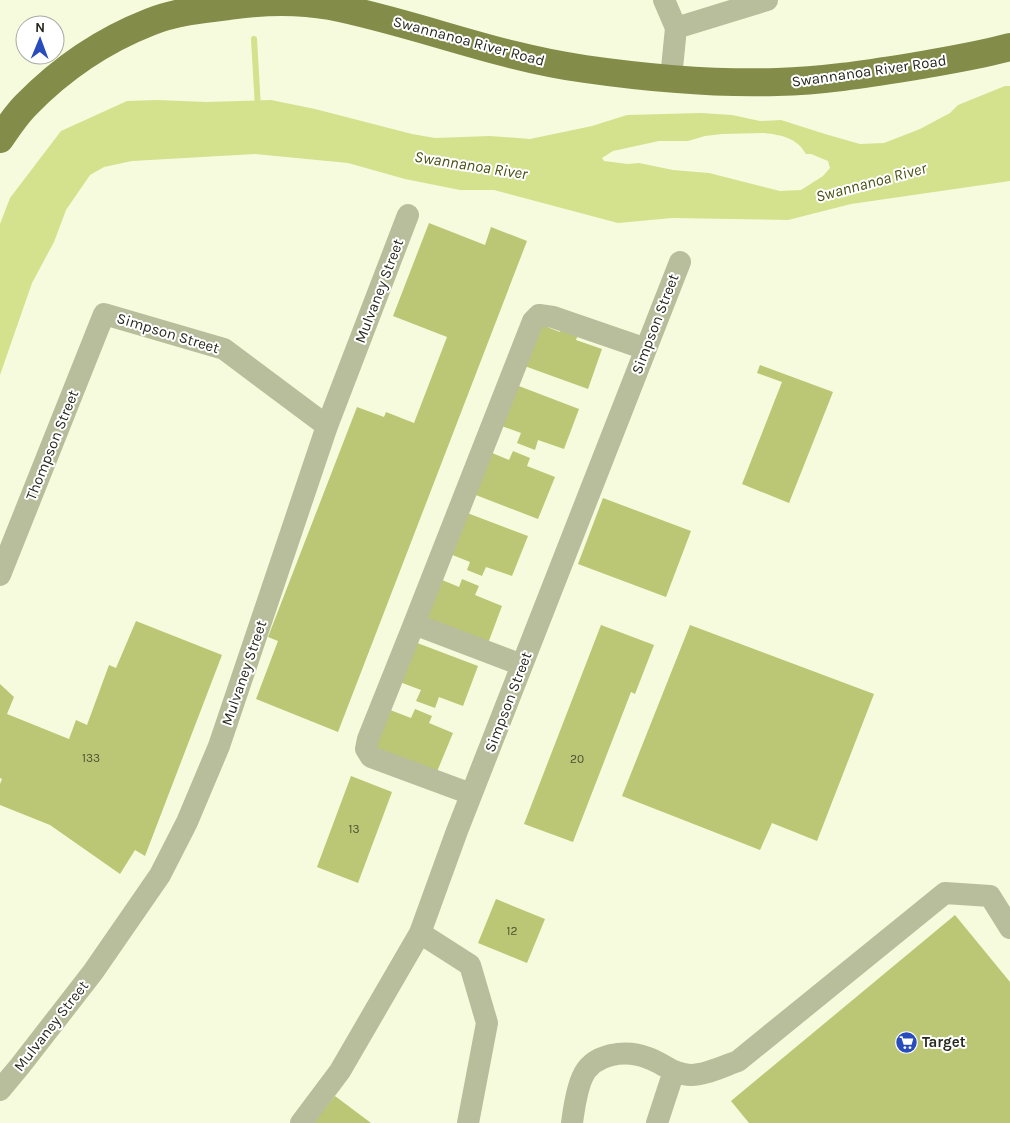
<svg xmlns="http://www.w3.org/2000/svg" width="1010" height="1123" viewBox="0 0 1010 1123" font-family="Karla,sans-serif">
  <style>
    .water { fill: #d4e18d; fill-rule: evenodd }
    .lines { fill: none; stroke-linecap: round; stroke-linejoin: round }
    .stream { stroke: #d4e18d; stroke-width: 6 }
    .building { fill: #bbc774 }
    .minor { stroke: #b8be9b; stroke-width: 22 }
    .major { stroke: #838c49; stroke-width: 28 }
    .labels { text-anchor: middle; dominant-baseline: central; stroke-width: 4; stroke-linejoin: round; paint-order: stroke }
    .number-label { font-size: 12px; fill: #4c5033 }
    .street-label { font-size: 15px; fill: #27281d; stroke: #fff }
    .poi-label { font-size: 15px; font-weight: bold; fill: #27281d; stroke: #fff; text-anchor: start }
    .water-label { font-size: 16px; font-style: italic; fill: #4a5113; stroke: #fff }
  </style>
  <rect width="100%" height="100%" fill="#f6fbdd"/>
  <path class="water" d="M1005 86H1010V181L851 204 788 220 672 218 618 223 494 190H460L405 179 348 163 255 154 132 161 104 167 90 175 66 210 54 242 32 283 0 375V224L10 198 61 131 127 101 157 100 206 102 271 100 315 109 412 134 435 138 490 136 530 139 592 126 627 115 701 113 732 115 760 121 781 120 825 134 860 144 884 143 920 129 950 113 958 105ZM764 133C782 135 797 138 806 154H811L828 161 830 168 823 176 801 190 780 191 709 173 673 170 639 163 628 164 604 161 602 158 613 151 659 141H688L705 136 722 134Z"/>
  <g class="lines">
    <path class="stream" d="M254 39 258 108"/>
  </g>
  <path class="building" d="M429 223 485 245 491 227 527 241 338 732 256 699 278 641 268 637 357 407 384 417 386 412 414 423 447 337 393 316Z
    M534 322 560 332 563 323 580 329 576 340 602 349 588 389 519 364Z
    M760 365 833 392 789 503 742 484 782 382 757 373Z
    M511 383 579 409 564 449 538 440 535 450 517 443 521 433 496 424Z
    M485 450 509 460 513 451 530 458 527 466 555 477 538 519 468 492Z
    M603 498 691 531 666 597 578 564Z
    M462 511 528 536 512 576 486 567 482 576 467 570 470 562 445 552Z
    M435 577 459 587 462 579 479 586 475 595 502 606 487 646 419 620Z
    M136 621 222 655 145 856 135 850 120 874 50 825 0 805V784L2 779 0 778V684L14 697 7 714 69 739 76 720 87 725 109 665 116 668Z
    M601 625 654 645 635 694 631 692 573 842 524 824Z
    M690 625 874 694 817 841 772 823 760 850 622 796Z
    M412 641 478 666 463 706 439 697 435 708 416 701 421 690 397 681Z
    M385 708 411 718 415 709 432 716 429 723 453 733 436 774 369 747Z
    M351 776 392 792 358 883 317 867Z
    M496 899 545 919 527 963 478 943Z
    M955 915 1010 982V1123H749L731 1101Z
    M335 1096 371 1123H313Z"/>
  <g class="lines">
    <path class="minor" d="M664 0 676 28 671 78
      M676 28 767 0
      M0 575 104 314 224 349 327 426
      M414 624 368 739 366 749 371 757 471 794
      M522 665 414 624 533 321 539 315 553 317 646 349
      M420 933 470 965 487 1023 468 1123
      M0 1090 20 1066 93 972 160 875 187 822 219 746 327 426 408 215
      M301 1123 340 1071 420 933 457 831 680 262
      M572 1123C574 1108 576 1092 582 1078 592 1053 626 1049 648 1058 663 1063 674 1075 691 1075 706 1075 724 1066 738 1061L945 893 990 896 1010 928
      M657 1123 674 1071"/>
    <path class="major" d="M0 139C8 127 16 115 26 105 61 69 104 40 150 22 175 12 203 9 229 6 263 1 296 0 330 6 416 23 497 57 585 69 648 78 713 84 777 82 822 81 866 74 910 67 944 61 977 56 1010 47"/>
  </g>
  <defs>
    <symbol id="supermarket-disc" viewBox="-11 -11 22 22"><circle r="9.5" fill="#284cbb" stroke="#fff"/><path d="M-6-5.5h2.5l.6 2H6L4.5 2H-2.5L-4.4-4H-6ZM-1.5 3.2a1.3 1.3 0 1 0 .1 0ZM3 3.2a1.3 1.3 0 1 0 .1 0Z" fill="#fff"/></symbol>
  </defs>
  <g fill-rule="evenodd">
    <use href="#supermarket-disc" x="894" y="1030" width="25" height="25"/>
  </g>
  <g class="labels">
    <g class="number-label">
      <text x="91" y="758">133</text>
      <text x="577" y="759">20</text>
      <text x="354" y="829">13</text>
      <text x="512" y="931">12</text>
    </g>
    <g class="street-label">
      <text transform="translate(469 41) rotate(15)">Swannanoa River Road</text>
      <text transform="translate(869 71) rotate(-8)">Swannanoa River Road</text>
      <text transform="translate(379 291) rotate(-69)">Mulvaney Street</text>
      <text transform="translate(655 324) rotate(-69)">Simpson Street</text>
      <text transform="translate(168 333) rotate(17)">Simpson Street</text>
      <text transform="translate(52 445) rotate(-68)">Thompson Street</text>
      <text transform="translate(244 673) rotate(-71)">Mulvaney Street</text>
      <text transform="translate(508 702) rotate(-69)">Simpson Street</text>
      <text transform="translate(51 1026) rotate(-52)">Mulvaney Street</text>
    </g>
    <g class="poi-label">
      <text x="922" y="1042">Target</text>
    </g>
    <g class="water-label">
      <text transform="translate(471 165) rotate(9)">Swannanoa River</text>
      <text transform="translate(871 182) rotate(-15)">Swannanoa River</text>
    </g>
  </g>
  <g transform="translate(40 40) rotate(1)"><circle r="24" fill="#ffffff" stroke="#a9a9a5"/>
  <path d="M0-4L9 19L0 12L-9 19Z" fill="#284cbb"/>
  <text y="-8" font-size="14" font-weight="bold" text-anchor="middle" fill="#27281d">N</text>
  </g>
</svg>
